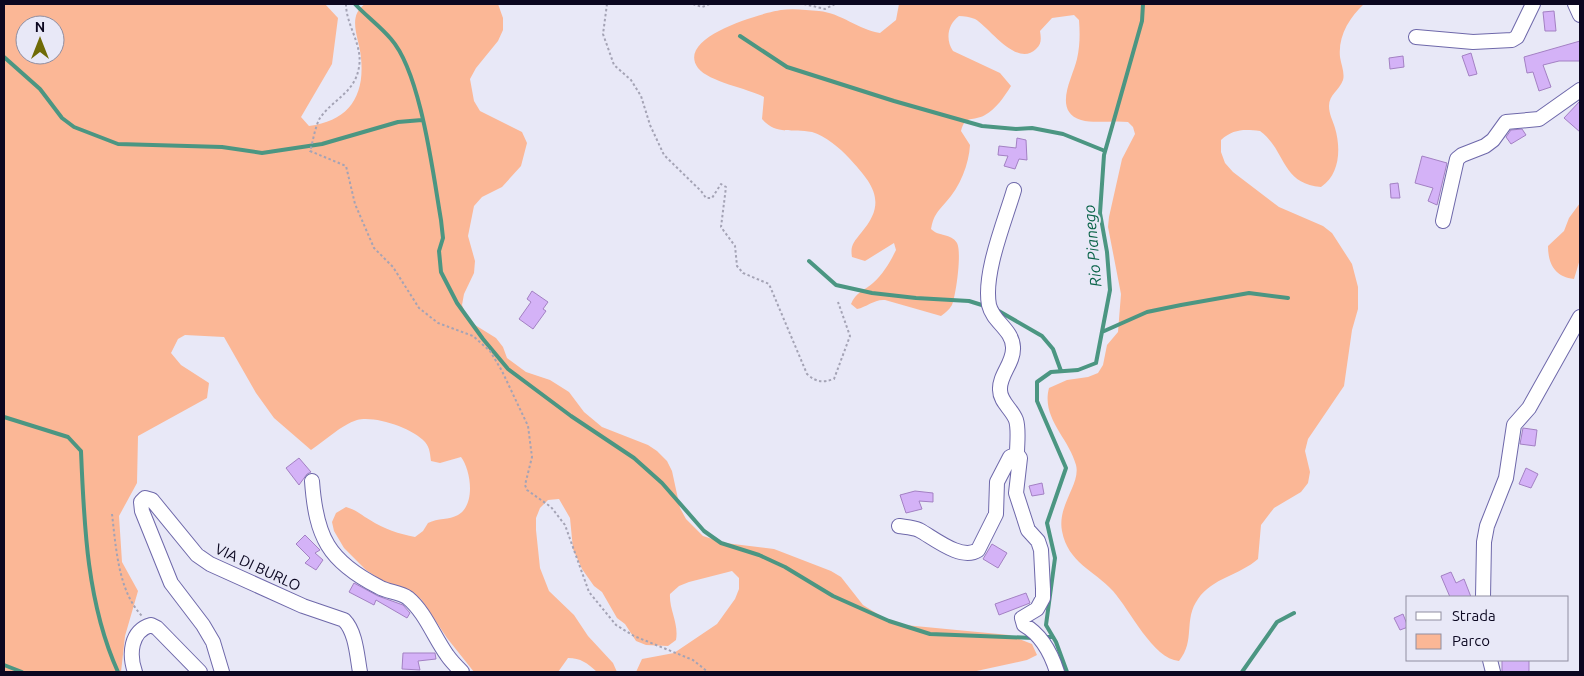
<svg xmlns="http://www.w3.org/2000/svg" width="1584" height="676" viewBox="0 0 1584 676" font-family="Ubuntu,sans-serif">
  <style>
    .green { fill: #fbb796; fill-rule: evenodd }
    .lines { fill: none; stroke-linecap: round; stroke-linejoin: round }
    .stream { stroke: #4b9682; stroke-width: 4 }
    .building { fill: #d4b2f7; stroke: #a381c3 }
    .minor-casing { stroke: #6e68aa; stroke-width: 16 }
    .path { stroke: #a4a3b5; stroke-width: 2; stroke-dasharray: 2.5 2.5; stroke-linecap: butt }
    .minor { stroke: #fff; stroke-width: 14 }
    .labels { text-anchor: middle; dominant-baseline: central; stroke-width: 4; stroke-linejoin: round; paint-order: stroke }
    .street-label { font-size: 15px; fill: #0b0720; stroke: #e8e8f7 }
    .water-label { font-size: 16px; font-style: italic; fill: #0b644a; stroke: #e8e8f7 }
  </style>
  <rect width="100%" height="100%" fill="#e8e8f7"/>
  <path class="green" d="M4 4H325L338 18 332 64 301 117 309 126C348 121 365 97 361 58 360 40 346 17 365 4H498L503 18V30L498 41 476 68 470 79 474 101 480 111 522 132 527 143 521 166 502 187 482 197 474 206 468 236 475 261 474 273 464 294 462 305 467 317 475 325 496 338 503 347 507 358 526 372 550 380 569 392 584 412 602 427 648 445 657 451 667 461 672 471 680 508 686 519 703 536 725 543 774 549 831 571 841 577 863 605 894 624 1009 635 1032 644 1037 655 1027 660 972 672H636L642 659 674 653 717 624 735 599 739 589V578L732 571 689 582 679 586 670 594C669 610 679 623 676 640L668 646 646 645 636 641 625 624 617 618 602 592 594 586 582 569 573 549 570 518 559 499 548 500 540 508 536 518V530L540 568 549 591 574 615 588 636 613 663 617 672H597C587 663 581 658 568 658L558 672H474L447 638 421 599 384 582 366 570 344 548 334 531 332 522 336 513 346 507C357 510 361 515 370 520 384 529 399 534 415 537L423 531 428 523C438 518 449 520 458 515 476 505 471 470 461 457L440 463 431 461C430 454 430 448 425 442 413 428 374 415 357 420 341 425 326 440 311 450L274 418 256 393 224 337 185 335 178 339 171 353 181 365 209 383 207 398 138 436 137 483 119 516 122 562 138 591 125 636 121 672H4ZM25 25H55V55H25Z
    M899 4H1364C1349 18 1338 36 1340 57 1341 64 1345 73 1343 80 1339 91 1329 94 1329 106 1329 114 1333 121 1335 128 1341 148 1340 175 1321 187 1281 184 1286 150 1260 131 1244 129 1233 129 1221 140V152L1225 163 1233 172 1279 207 1323 226 1332 233 1352 264 1358 287V309L1352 330 1344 386 1308 439 1305 451 1310 472 1308 483 1301 492 1274 508 1261 525 1258 559C1240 575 1212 578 1198 599 1183 620 1196 640 1179 661 1153 659 1130 610 1113 591 1094 570 1068 563 1062 531 1057 505 1081 484 1076 465 1069 438 1041 418 1049 388L1067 380 1088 377 1098 373 1103 365 1107 345 1118 332 1121 294 1108 227 1109 217 1122 159 1135 134 1133 127 1128 122C1113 120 1095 124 1081 120 1052 111 1073 77 1077 59 1080 46 1080 33 1079 20L1074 15 1052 18 1040 31C1041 38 1042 44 1036 49 1017 68 990 28 975 19 970 17 964 16 959 16 948 24 945 39 953 51L1000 73 1011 86C1004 97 996 109 985 115 973 122 965 114 961 131L970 145C969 164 960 187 946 202 938 211 933 216 931 229 939 237 951 233 957 243 962 252 956 295 952 305 949 310 945 313 941 316L885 300C874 299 867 307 857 309L851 304C855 293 865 290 873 283 884 273 890 262 896 250L894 243 865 261 852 257C850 245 854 242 861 233 888 202 873 184 849 158 840 148 825 136 812 132 792 128 777 136 762 119L764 97C747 88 709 82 698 68 675 37 762 13 781 10 793 8 807 10 819 11 841 13 859 30 880 33L896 20Z
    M1580 203V259L1574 279C1555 277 1548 264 1548 246L1564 231 1569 218Z"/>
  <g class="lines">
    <path class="stream" d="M355 4C366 16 380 26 391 39 421 73 433 174 441 220L443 238 439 251 441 272 457 303 483 339 508 369 571 416 634 458 662 483 704 531 721 543 759 555 785 567 833 596 889 621 930 634 1034 638
      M740 36 787 67 894 101 982 126 1016 129 1032 128 1063 134 1105 151
      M4 57 40 89 62 118 74 127 118 144 222 147 262 153 322 144 398 122 422 120
      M809 261 836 285 872 293 916 298 969 301 985 306
      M997 310 1042 336 1053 349 1061 371
      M1102 332 1147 312 1181 305 1249 293 1288 298
      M4 417 68 437 81 451C84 525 87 604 118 672
      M1044 637H1053
      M4 665 22 672
      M1067 672 1056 642 1046 625 1055 558 1047 523 1066 468 1037 401V382L1051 372 1078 370 1096 363 1110 290 1107 252 1100 213 1104 155 1142 21 1143 4
      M1242 672 1277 622 1294 613"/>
  </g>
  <path class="building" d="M1554 11 1556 31H1545L1543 12Z
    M1580 41V61H1559L1543 65 1551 87 1539 91 1533 72 1527 73 1524 57Z
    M1471 53 1477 74 1469 76 1462 56Z
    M1403 56 1404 67 1390 69 1389 58Z
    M1580 101V132L1564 118Z
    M1522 129 1526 135 1511 144 1506 137 1511 130Z
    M1017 138 1026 140 1027 160 1019 159 1015 169 1004 166 1008 156 998 155 999 146 1016 148Z
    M1422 156 1447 163 1437 205 1428 201 1433 188 1415 183Z
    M1398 183 1400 198H1391L1390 184Z
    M532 291 548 302 543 309 546 311 533 329 519 319 531 302 527 299Z
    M1523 428 1537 430 1535 446 1520 444Z
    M299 458 311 472 307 474 299 485 286 468Z
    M1526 468 1538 474 1531 488 1519 484Z
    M1042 483 1044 494 1032 496 1029 486Z
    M915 491 933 493V502L919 501 922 509 906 513 900 495Z
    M305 535 320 550 315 553 323 560 316 570 305 563 310 558 296 544Z
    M992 544 1007 553 998 568 983 559Z
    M1451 572 1456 583 1464 579 1471 597H1450L1441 576Z
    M354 583 378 596 403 605 410 613 407 618 376 600 374 605 349 592Z
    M1026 593 1030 603 999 615 995 604Z
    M1403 614 1408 627 1400 630 1394 618Z
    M403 653H435L436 659 418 661 420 670 402 669Z
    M1502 660H1529V672H1502Z"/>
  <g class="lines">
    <defs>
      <path id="minor" d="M1575 4 1580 15
        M1416 37 1473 42 1512 40 1517 37 1533 4
        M1014 190C1005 221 983 273 989 305 993 322 1012 329 1013 347 1014 363 999 375 1000 390 1000 402 1012 409 1016 420 1019 429 1017 443 1017 454
        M1443 221 1457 159 1462 155 1485 146 1493 140 1506 122 1539 119 1580 90
        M312 481C316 537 328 561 379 587 387 592 400 592 408 598 425 612 434 637 447 655 451 661 457 667 462 672
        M899 526C905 527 913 527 919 530 934 538 961 561 978 550L996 514 997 482 1010 457 1017 454 1020 458 1016 493 1028 530 1038 541 1041 550 1043 589V598L1037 609 1022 618 1024 625C1042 635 1051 653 1057 672
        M1483 597 1484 542 1487 526 1506 478 1514 425 1529 408 1580 317
        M1490 660 1493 672
        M135 672C129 655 130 631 151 625L157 628 200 672
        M222 672 213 642 203 625 171 583 142 511 141 502 145 498 152 500 197 555 210 564 303 606 344 620C356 632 357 656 360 672"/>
    </defs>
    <use href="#minor" class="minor-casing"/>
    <path class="path" d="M346 4C346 25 363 45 359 67 355 93 333 99 320 118 315 126 313 142 310 151L346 166 355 204 374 248 393 267 419 308 438 323 473 336 490 351 502 371 528 426 532 457 525 485 527 490 551 507 565 525 589 592 616 625 634 636 693 660 708 672
      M607 4 603 34 614 65 631 80 641 96 650 125 664 155 701 191 706 198H712L721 184 726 187 721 227 735 246 737 266 743 273 769 284 807 374C816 382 822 383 834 379L850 336 838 302
      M693 4 702 7 710 4
      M804 4 825 9 835 4
      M112 514C116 547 118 591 142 616"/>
    <use href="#minor" class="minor"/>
  </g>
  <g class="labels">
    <g class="street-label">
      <text transform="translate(258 567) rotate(25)">VIA DI BURLO</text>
    </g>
    <g class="water-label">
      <text transform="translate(1092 246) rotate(-95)">Rio Pianego</text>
    </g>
  </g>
  <rect width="1584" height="676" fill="none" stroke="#0b0720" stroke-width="10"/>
  <rect x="1406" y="596" width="162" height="65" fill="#e8e8f7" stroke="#908ea1"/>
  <rect x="1416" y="612" width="25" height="8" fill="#ffffff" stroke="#908ea1"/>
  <text x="1452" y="621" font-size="15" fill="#0b0720">Strada</text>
  <rect x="1416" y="634" width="25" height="15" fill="#fbb796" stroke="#908ea1"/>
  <text x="1452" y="646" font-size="15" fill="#0b0720">Parco</text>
  <g transform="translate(40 40)"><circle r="24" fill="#e8e8f7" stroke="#908ea1"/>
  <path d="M0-4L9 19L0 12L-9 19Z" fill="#6f6b07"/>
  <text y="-8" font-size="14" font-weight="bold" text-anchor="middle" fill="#0b0720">N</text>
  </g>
</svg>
